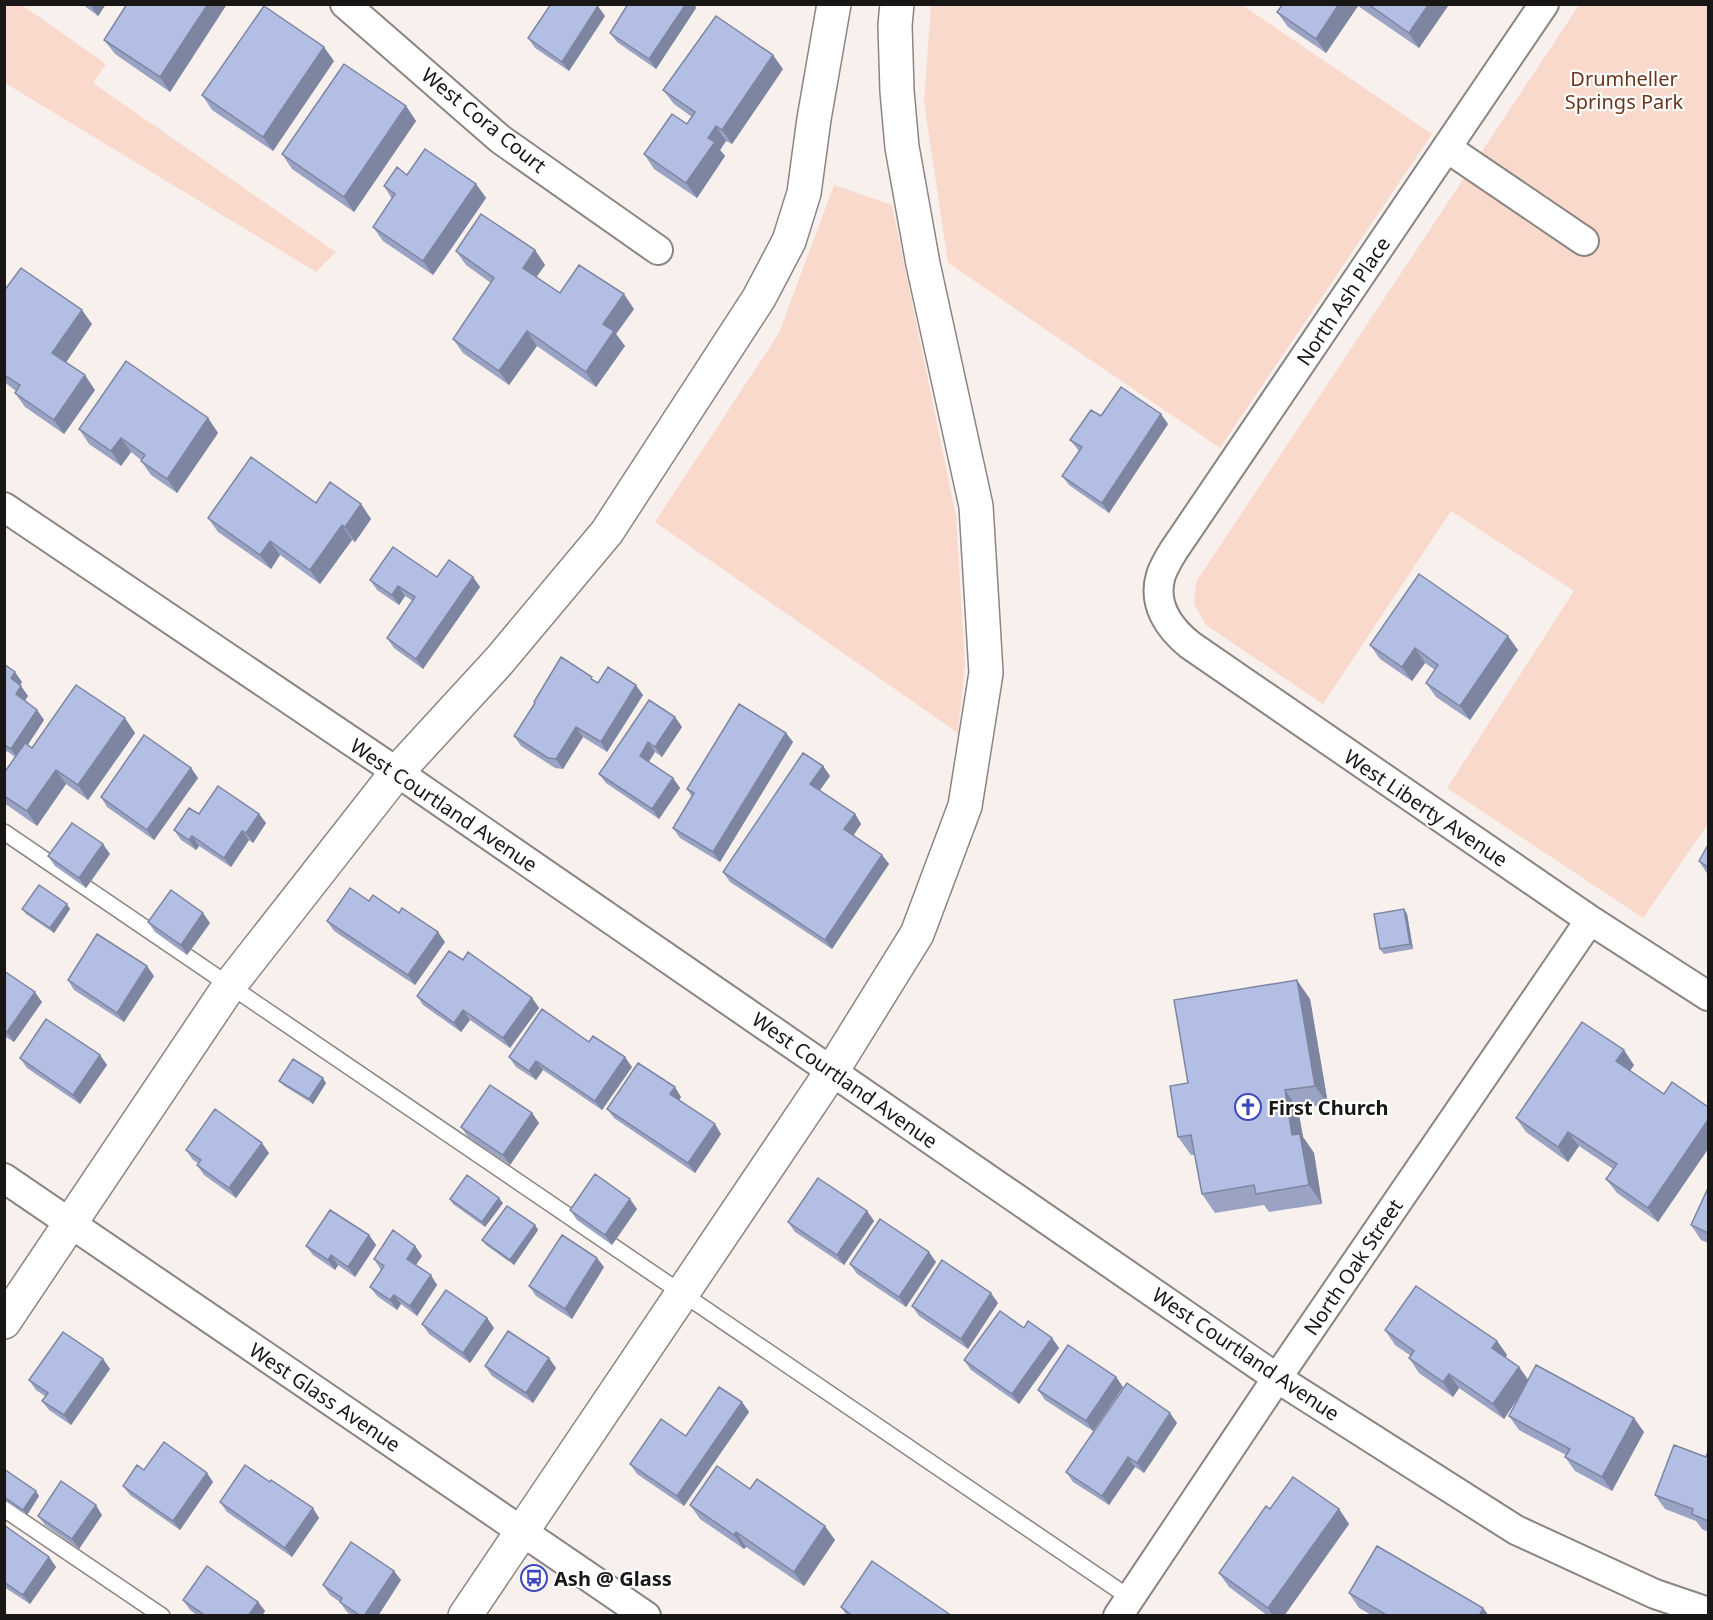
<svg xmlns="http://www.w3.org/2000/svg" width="1713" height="1620" viewBox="0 0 1713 1620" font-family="'Noto Sans',sans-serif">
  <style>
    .green { fill: #f9d9cb }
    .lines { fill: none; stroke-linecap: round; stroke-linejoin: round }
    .lane-casing { stroke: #8b8582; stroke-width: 18 }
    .street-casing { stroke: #8b8582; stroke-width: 32 }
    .primary-casing { stroke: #8b8582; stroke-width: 36 }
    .lane { stroke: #fff; stroke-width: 15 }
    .street { stroke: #fff; stroke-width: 28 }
    .primary { stroke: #fff; stroke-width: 33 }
    .wall { fill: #9aa3c4 }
    .shaded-wall { fill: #7d85a0 }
    .building { fill: #b3bee4; stroke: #7d85a0; stroke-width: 1.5 }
    .labels { text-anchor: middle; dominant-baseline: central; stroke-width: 4.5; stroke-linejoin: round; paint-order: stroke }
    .park-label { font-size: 20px; fill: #6b351c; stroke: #fff }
    .street-label { font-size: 20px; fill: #191716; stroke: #fff }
    .poi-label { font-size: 20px; font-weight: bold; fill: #191716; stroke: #fff; text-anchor: start }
  </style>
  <rect width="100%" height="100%" fill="#f8f0ed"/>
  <path class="green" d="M931 4 1242 5 1432 134 1220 448 948 263 924 102Z
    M4 5H22L106 64 93 83 336 252 316 272 5 83Z
    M1579 5H1708V824L1643 918 1447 788 1574 591 1451 511 1323 704 1206 625 1194 604 1196 582Z
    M834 185 892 205 956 516 965 664 958 733 655 522 779 333Z"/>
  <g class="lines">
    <defs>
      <path id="lane" d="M4 832 1130 1598
        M4 1509 162 1616"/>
      <path id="street" d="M345 4 500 139 658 250
        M1544 4 1174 550C1169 558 1164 566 1161 575 1152 604 1169 628 1190 645L1590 920 1708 996
        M1447 148 1584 241
        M4 507 397 772 1277 1378 1516 1530 1655 1594 1708 1612
        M4 1178 646 1616
        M1118 1616 1277 1378 1590 920"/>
      <path id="primary" d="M4 1322 230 985 397 772 499 661 607 532 759 298 789 241 804 193 814 119 834 4
        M465 1616 832 1071 917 934 965 806 986 673 976 506 923 264 902 147 897 91 895 25 897 4"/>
    </defs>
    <use href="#lane" class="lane-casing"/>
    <use href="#street" class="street-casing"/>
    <use href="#primary" class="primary-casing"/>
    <use href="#lane" class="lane"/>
    <use href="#street" class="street"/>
    <use href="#primary" class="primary"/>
  </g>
  <path class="wall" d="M82 4H106L98 16Z
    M127 4H227L170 92 115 54 104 40Z
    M628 4H694L696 8 656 69 617 42 610 33Z
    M1283 4H1447L1448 6 1419 48 1358 6 1326 53 1288 27 1277 12Z
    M605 16 569 71 535 48 528 38Z
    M334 61 273 151 212 110 202 95Z
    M783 69 732 144 726 141 720 150 725 156 697 198 654 169 644 154 687 124 692 117 674 104 663 90Z
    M406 106 416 121 354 212 292 169 282 154Z
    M476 184 486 198 433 275 383 241 373 227 392 199 384 186Z
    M535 250 545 265 536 277 560 293 634 309 616 334 625 346 596 387 537 346 509 385 463 353 453 339 491 283 466 265 456 251Z
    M4 291 92 324 66 362 95 390 64 434 25 407 15 393 16 391 4 382Z
    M1101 416 1168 424 1109 513 1069 485 1062 476 1079 451 1070 440Z
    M208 418 218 433 177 493 151 475 141 461V460L131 452 121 466 89 444 79 429Z
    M316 503 361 504 371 519 355 542 352 540 320 584 280 555 271 569 218 532 208 518Z
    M437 577H473L480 587 423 669 394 648 387 638 413 601 405 596 399 605 377 590 370 580Z
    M1370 645 1518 650 1470 720 1436 697 1426 683 1435 670 1425 663 1412 681 1380 659Z
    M4 664 22 682 20 685 28 696 25 701 37 710 44 720 28 745 32 748 135 733 88 800 66 784 37 826 4 803V773L15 757 7 751 4 755Z
    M596 682 643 695 607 752 583 737 563 769 555 768 521 746 514 736 535 703 534 702Z
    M675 717 682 727 662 757 655 752 649 762 673 778 680 788 659 819 606 783 599 774Z
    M786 733 793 742 720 862 680 838 673 828 692 797 687 789Z
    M823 766 830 776 820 790 855 814 861 824 853 836 882 855 889 864 832 949 730 882 723 872Z
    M191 768 198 778 154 840 107 807 101 797Z
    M199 814H259L266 823 253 843 249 840 231 867 199 846 196 850 181 840 174 830Z
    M1708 845V875L1699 861Z
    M110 854 86 888 55 866 48 856Z
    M22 909H70L54 933 26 914Z
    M1404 909 1407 914 1413 949 1384 954 1380 949Z
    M399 913 445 942 415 985 334 931 327 921Z
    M148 922 210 923 187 955 155 932Z
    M463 960 532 998 539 1008 510 1048 470 1020 461 1032 423 1005 417 996Z
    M4 971 42 1002 14 1042 4 1036Z
    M154 976 124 1022 74 990 68 980Z
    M1310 999 1328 1104 1298 1109 1303 1137 1314 1153 1322 1204 1269 1212 1264 1205 1215 1213 1202 1194 1195 1155H1191L1178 1137 1188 1083Z
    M589 1042 632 1067 602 1110 543 1070 536 1080 516 1067 509 1057Z
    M100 1055 107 1065 80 1104 27 1068 20 1058Z
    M1634 1065 1630 1071 1664 1094 1708 1107V1149L1658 1222 1617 1193 1606 1179 1613 1169 1579 1146 1568 1162 1526 1132 1516 1118Z
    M279 1081 326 1083 313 1104 283 1085Z
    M681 1097 679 1100 721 1134 695 1173 614 1118 607 1109Z
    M532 1113 539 1123 510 1165 468 1137 461 1127Z
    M186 1150 269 1153 236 1198 204 1175 197 1165 198 1163 193 1160Z
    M1708 1188V1243L1701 1240 1691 1225Z
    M450 1199 503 1203 485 1227 453 1204Z
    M637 1209 612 1245 577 1220 570 1210Z
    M867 1211 874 1221 844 1265 795 1232 788 1222Z
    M535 1225 538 1230 514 1265 486 1245 482 1240Z
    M369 1235 376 1245 355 1277 338 1265 335 1270 313 1255 306 1246Z
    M415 1246 422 1256 416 1265 437 1285 417 1316 401 1304 397 1310 377 1296 370 1287 381 1270 374 1259Z
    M936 1262 906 1307 857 1274 850 1264Z
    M604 1267 572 1319 536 1296 529 1286Z
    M998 1303 968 1349 919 1316 912 1306Z
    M487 1318 494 1328 470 1363 429 1334 422 1324Z
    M1024 1328 1052 1338 1059 1348 1019 1404 971 1370 964 1360Z
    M1385 1330 1497 1341 1507 1355 1505 1358 1519 1367 1528 1380 1644 1432 1612 1491 1575 1471 1565 1457 1566 1455 1519 1430 1509 1416 1523 1391 1504 1419 1459 1388 1453 1397 1419 1373 1409 1358 1411 1356 1395 1345Z
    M103 1359 110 1369 71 1425 49 1410 42 1401 45 1396 36 1390 29 1380Z
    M485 1366 556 1368 533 1403 492 1376Z
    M1116 1377 1123 1387 1093 1431 1045 1400 1038 1390Z
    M742 1402 749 1412 684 1506 637 1474 630 1464 686 1436Z
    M1177 1423 1144 1473 1135 1467 1109 1505 1073 1482 1066 1472Z
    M1708 1451V1532L1702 1529 1696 1521 1665 1509 1655 1495 1706 1457Z
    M4 1469 39 1496 27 1515 4 1500Z
    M213 1482 180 1530 130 1495 123 1486Z
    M270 1482 319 1518 292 1557 227 1512 220 1502Z
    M750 1489 835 1540 804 1586 746 1547 744 1549 700 1519 690 1505Z
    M1270 1509H1339L1349 1524 1284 1616H1268L1229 1587 1219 1573Z
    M102 1515 79 1549 45 1525 38 1516Z
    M4 1525 49 1557 56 1567 30 1604 4 1587Z
    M401 1580 378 1616H352L347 1612 340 1602 330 1595 323 1585Z
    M1349 1593 1483 1608 1489 1616H1373L1359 1608Z
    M183 1600 258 1602 265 1611 262 1616H198L190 1610Z
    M841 1607 952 1616H847Z"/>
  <path class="shaded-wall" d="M92 4H106L98 16 91 6Z
    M208 4H227L170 92 160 77Z
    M686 4H694L696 8 656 69 649 59Z
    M1339 4H1358V6L1326 53 1316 39Z
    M1429 4H1447L1448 6 1419 48 1409 33Z
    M598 6 605 16 569 71 562 62Z
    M324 47 334 61 273 151 263 137Z
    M773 55 783 69 732 144 722 130Z
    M406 106 416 121 354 212 344 197Z
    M716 126 726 141 720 150 725 156 697 198 686 183 708 138Z
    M476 184 486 198 433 275 423 261Z
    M535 250 545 265 533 282 523 268Z
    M624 294 634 309 616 334 625 346 596 387 586 372 603 324Z
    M82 310 92 324 63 367 52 353Z
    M527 331 537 346 509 385 499 371Z
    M85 375 95 390 64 434 54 420Z
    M1161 414 1168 424 1109 513 1102 503Z
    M208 418 218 433 177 493 167 479Z
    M121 438 131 452 121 466 111 451Z
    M361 504 371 519 355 542 345 527Z
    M342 525 352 540 320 584 310 570Z
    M270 541 280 555 271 569 260 555Z
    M473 577 480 587 423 669 416 659Z
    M398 586 405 596 399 605 392 595Z
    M1508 636 1518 650 1470 720 1460 706Z
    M1415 648 1425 663 1412 681 1402 667Z
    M15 672 22 682 18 688 11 678Z
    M636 685 643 695 607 752 601 742Z
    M21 686 28 696 22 704 16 694Z
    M37 710 44 720 18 759 11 749Z
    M675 717 682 727 662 757 655 747Z
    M125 718 135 733 88 800 78 785Z
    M576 727 583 737 563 769 556 759Z
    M786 733 793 742 720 862 713 852Z
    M648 742 655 752 646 765 640 756Z
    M823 766 830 776 817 794 810 784Z
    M191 768 198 778 154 840 147 830Z
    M56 770 66 784 37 826 27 811Z
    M673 778 680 788 659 819 652 809Z
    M259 814 266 823 253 843 246 833Z
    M855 814 861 824 851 839 844 829Z
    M242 831 249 840 231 867 224 858Z
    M192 836 199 846 196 850 189 840Z
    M103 844 110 854 86 888 79 878Z
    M882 855 889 864 832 949 825 940Z
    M67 904 70 909 54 933 50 928Z
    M1404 909 1407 914 1413 949 1410 944Z
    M203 913 210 923 187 955 181 945Z
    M438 932 445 942 415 985 408 975Z
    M147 966 154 976 124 1022 117 1013Z
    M1297 980 1310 999 1328 1104 1315 1086Z
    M35 992 42 1002 14 1042 7 1032Z
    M532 998 539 1008 510 1048 503 1038Z
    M463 1010 470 1020 461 1032 454 1023Z
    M1624 1050 1634 1065 1626 1076 1616 1061Z
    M100 1055 107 1065 80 1104 73 1095Z
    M625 1057 632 1067 602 1110 595 1101Z
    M536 1061 543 1070 536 1080 529 1071Z
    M323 1078 326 1083 313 1104 309 1099Z
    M675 1087 681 1097 677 1104 670 1094Z
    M1285 1090 1298 1109 1303 1137 1314 1153 1322 1204 1309 1185 1292 1135Z
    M532 1113 539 1123 510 1165 503 1155Z
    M1708 1120V1149L1658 1222 1648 1208Z
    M715 1124 721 1134 695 1173 688 1163Z
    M1568 1132 1579 1146 1568 1162 1558 1147Z
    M262 1143 269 1153 236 1198 229 1188Z
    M499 1198 503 1203 485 1227 482 1222Z
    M630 1199 637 1209 612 1245 605 1235Z
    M867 1211 874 1221 844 1265 837 1255Z
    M535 1225 538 1230 514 1265 510 1260Z
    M369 1235 376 1245 355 1277 348 1267Z
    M415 1246 422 1256 413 1269 407 1259Z
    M929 1252 936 1262 906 1307 899 1297Z
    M331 1255 338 1265 335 1270 328 1260Z
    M597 1258 604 1267 572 1319 565 1309Z
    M431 1275 437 1285 417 1316 410 1306Z
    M991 1293 998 1303 968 1349 961 1339Z
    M394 1295 401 1304 397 1310 390 1300Z
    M487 1318 494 1328 470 1363 463 1353Z
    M1052 1338 1059 1348 1019 1404 1012 1394Z
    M1497 1341 1507 1355 1502 1363 1492 1348Z
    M549 1358 556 1368 533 1403 526 1393Z
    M103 1359 110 1369 71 1425 64 1415Z
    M1519 1367 1529 1381 1504 1419 1493 1404Z
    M1449 1374 1459 1388 1453 1397 1443 1382Z
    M1116 1377 1123 1387 1093 1431 1086 1421Z
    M742 1402 749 1412 684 1506 677 1496Z
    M1170 1413 1177 1423 1144 1473 1137 1463Z
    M1634 1418 1644 1432 1612 1491 1602 1477Z
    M1128 1457 1135 1467 1109 1505 1102 1496Z
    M207 1473 213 1482 180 1530 173 1521Z
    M36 1491 39 1496 27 1515 23 1510Z
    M96 1505 102 1515 79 1549 72 1539Z
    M313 1508 319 1518 292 1557 285 1548Z
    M1339 1509 1349 1524 1284 1616H1273L1268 1608Z
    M825 1526 835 1540 804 1586 794 1572Z
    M736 1532 746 1547 744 1549 734 1535Z
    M49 1557 56 1567 30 1604 23 1595Z
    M394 1571 401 1580 378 1616H364Z
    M258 1602 265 1611 262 1616H248Z
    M1483 1608 1489 1616H1479Z"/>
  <path class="building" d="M127 4H208L160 77 104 40Z
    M551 4H595L598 6 562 62 528 38Z
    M628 4H686L649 59 610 33Z
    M1283 4H1339L1316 39 1277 12Z
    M1368 4H1429L1409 33Z
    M264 6 324 47 263 137 202 95Z
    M716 16 773 55 722 130 716 126 708 138 715 142 686 183 644 154 672 114 687 124 695 112 663 90Z
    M344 64 406 106 344 197 282 154Z
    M425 149 476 184 423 261 373 227 395 194 384 186 397 167 407 175Z
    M481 214 535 250 523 268 560 293 579 265 624 294 603 324 614 331 586 372 527 331 499 371 453 339 494 278 456 251Z
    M21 268 82 310 52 353 85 375 54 420 15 393 20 385 4 375V291Z
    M126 361 208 418 167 479 141 461 145 455 121 438 111 451 79 429Z
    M1121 387 1161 414 1102 503 1062 476 1082 447 1070 440 1091 410 1101 416Z
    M251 457 316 503 330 482 361 504 345 527 342 525 310 570 270 541 260 555 208 518Z
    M393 547 437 577 449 560 473 577 416 659 387 638 415 597 398 586 392 595 370 580Z
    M1419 574 1508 636 1460 706 1426 683 1438 665 1415 648 1402 667 1370 645Z
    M561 657 592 677 591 679 598 683 608 667 636 685 601 742 576 727 556 759 548 758 514 736 535 703 534 702Z
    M4 664 15 672 11 678 21 686 16 694 37 710 11 749 4 745Z
    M76 685 125 718 78 785 56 770 27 811 4 796V773L25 743 32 748Z
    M649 700 675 717 655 747 648 742 640 756 673 778 652 809 599 774Z
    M739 704 786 733 713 852 673 828 694 793 687 789Z
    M144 735 191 768 147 830 101 797Z
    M803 753 823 766 810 784 855 814 844 829 882 855 825 940 723 872Z
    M218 786 259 814 246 833 242 831 224 858 192 836 189 840 174 830 189 808 199 814Z
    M72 823 103 844 79 878 48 856Z
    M1708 845V867L1699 861Z
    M39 885 67 904 50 928 22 909Z
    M350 888 369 901 373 895 399 913 402 908 438 932 408 975 327 921Z
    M171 890 203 913 181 945 148 922Z
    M1404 909 1410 944 1380 949 1374 914Z
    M97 934 147 966 117 1013 68 980Z
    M449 951 463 960 468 952 532 998 503 1038 463 1010 454 1023 417 996Z
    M4 971 35 992 7 1032 4 1031Z
    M1297 980 1315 1086 1285 1090 1292 1135 1300 1134 1309 1185 1256 1194 1254 1185 1202 1194 1191 1135 1178 1137 1170 1086 1188 1083 1174 1000Z
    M542 1009 589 1042 593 1036 625 1057 595 1101 536 1061 529 1071 509 1057Z
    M46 1019 100 1055 73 1095 20 1058Z
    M1582 1022 1624 1050 1616 1061 1664 1094 1672 1082 1708 1107V1120L1648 1208 1606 1179 1617 1164 1568 1132 1558 1147 1516 1118Z
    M293 1059 323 1078 309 1099 279 1081Z
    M638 1063 675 1087 670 1094 715 1124 688 1163 607 1109Z
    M490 1085 532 1113 503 1155 461 1127Z
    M215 1109 262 1143 229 1188 197 1165 201 1160 186 1150Z
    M595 1174 630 1199 605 1235 570 1210Z
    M467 1175 499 1198 482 1222 450 1199Z
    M818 1178 867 1211 837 1255 788 1222Z
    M1708 1188V1233L1691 1225Z
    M507 1206 535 1225 510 1260 482 1240Z
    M330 1210 369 1235 348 1267 331 1255 328 1260 306 1246Z
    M880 1219 929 1252 899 1297 850 1264Z
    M393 1230 415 1246 407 1259 431 1275 410 1306 394 1295 390 1300 370 1287 384 1266 374 1259Z
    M562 1235 597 1258 565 1309 529 1286Z
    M942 1260 991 1293 961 1339 912 1306Z
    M1416 1286 1497 1341 1492 1348 1519 1367 1493 1404 1449 1374 1443 1382 1409 1358 1414 1351 1385 1330Z
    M446 1290 487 1318 463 1353 422 1324Z
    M1000 1311 1024 1328 1028 1321 1052 1338 1012 1394 964 1360Z
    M508 1331 549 1358 526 1393 485 1366Z
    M63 1332 103 1359 64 1415 42 1401 48 1393 29 1380Z
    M1068 1345 1116 1377 1086 1421 1038 1390Z
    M1536 1365 1634 1418 1602 1477 1565 1457 1570 1449 1509 1416Z
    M1127 1383 1170 1413 1137 1463 1128 1457 1102 1496 1066 1472Z
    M719 1387 742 1402 677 1496 630 1464 661 1419 686 1436Z
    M164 1442 207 1473 173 1521 123 1486 137 1465 144 1470Z
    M1674 1445 1706 1457 1708 1451V1521L1692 1514 1693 1509 1655 1495Z
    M245 1465 270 1482 271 1480 313 1508 285 1548 220 1502Z
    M717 1466 750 1489 757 1479 825 1526 794 1572 736 1532 734 1535 690 1505Z
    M4 1469 36 1491 23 1510 4 1497Z
    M1293 1477 1339 1509 1268 1608 1219 1573 1266 1506 1270 1509Z
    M61 1481 96 1505 72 1539 38 1516Z
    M4 1525 49 1557 23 1595 4 1582Z
    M351 1542 394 1571 364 1616H361L340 1602 342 1598 323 1585Z
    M1377 1546 1483 1608 1479 1616H1388L1349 1593Z
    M872 1561 952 1616H853L841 1607Z
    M207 1566 258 1602 248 1616H206L183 1600Z"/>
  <defs>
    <symbol id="church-ring" viewBox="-11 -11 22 22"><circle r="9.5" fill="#fff" stroke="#3d48bc" stroke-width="1.5"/><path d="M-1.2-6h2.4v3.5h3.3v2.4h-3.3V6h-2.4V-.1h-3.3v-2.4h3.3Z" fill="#3d48bc"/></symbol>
    <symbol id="bus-ring" viewBox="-11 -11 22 22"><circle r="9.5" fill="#fff" stroke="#3d48bc" stroke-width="1.5"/><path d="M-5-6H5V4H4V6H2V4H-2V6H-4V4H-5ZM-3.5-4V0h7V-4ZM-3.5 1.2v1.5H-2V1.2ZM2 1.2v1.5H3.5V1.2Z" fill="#3d48bc"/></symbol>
  </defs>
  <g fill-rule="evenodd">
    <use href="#church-ring" x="1233" y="1092" width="30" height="30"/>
    <use href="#bus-ring" x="519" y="1563" width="30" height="30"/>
  </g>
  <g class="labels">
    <g class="park-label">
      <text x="1624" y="78">Drumheller<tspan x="1624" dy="23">Springs Park</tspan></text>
    </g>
    <g class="street-label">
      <text transform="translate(484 120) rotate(39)">West Cora Court</text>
      <text transform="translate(1343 301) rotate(-56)">North Ash Place</text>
      <text transform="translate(444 805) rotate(34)">West Courtland Avenue</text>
      <text transform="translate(1426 808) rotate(34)">West Liberty Avenue</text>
      <text transform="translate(845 1080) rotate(35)">West Courtland Avenue</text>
      <text transform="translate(1353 1267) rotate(-56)">North Oak Street</text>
      <text transform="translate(1246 1354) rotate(34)">West Courtland Avenue</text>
      <text transform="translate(325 1397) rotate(34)">West Glass Avenue</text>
    </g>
    <g class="poi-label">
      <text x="1268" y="1107">First Church</text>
      <text x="554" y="1578">Ash @ Glass</text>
    </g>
  </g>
  <rect width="1713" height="1620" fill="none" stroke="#191716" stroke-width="12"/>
</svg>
